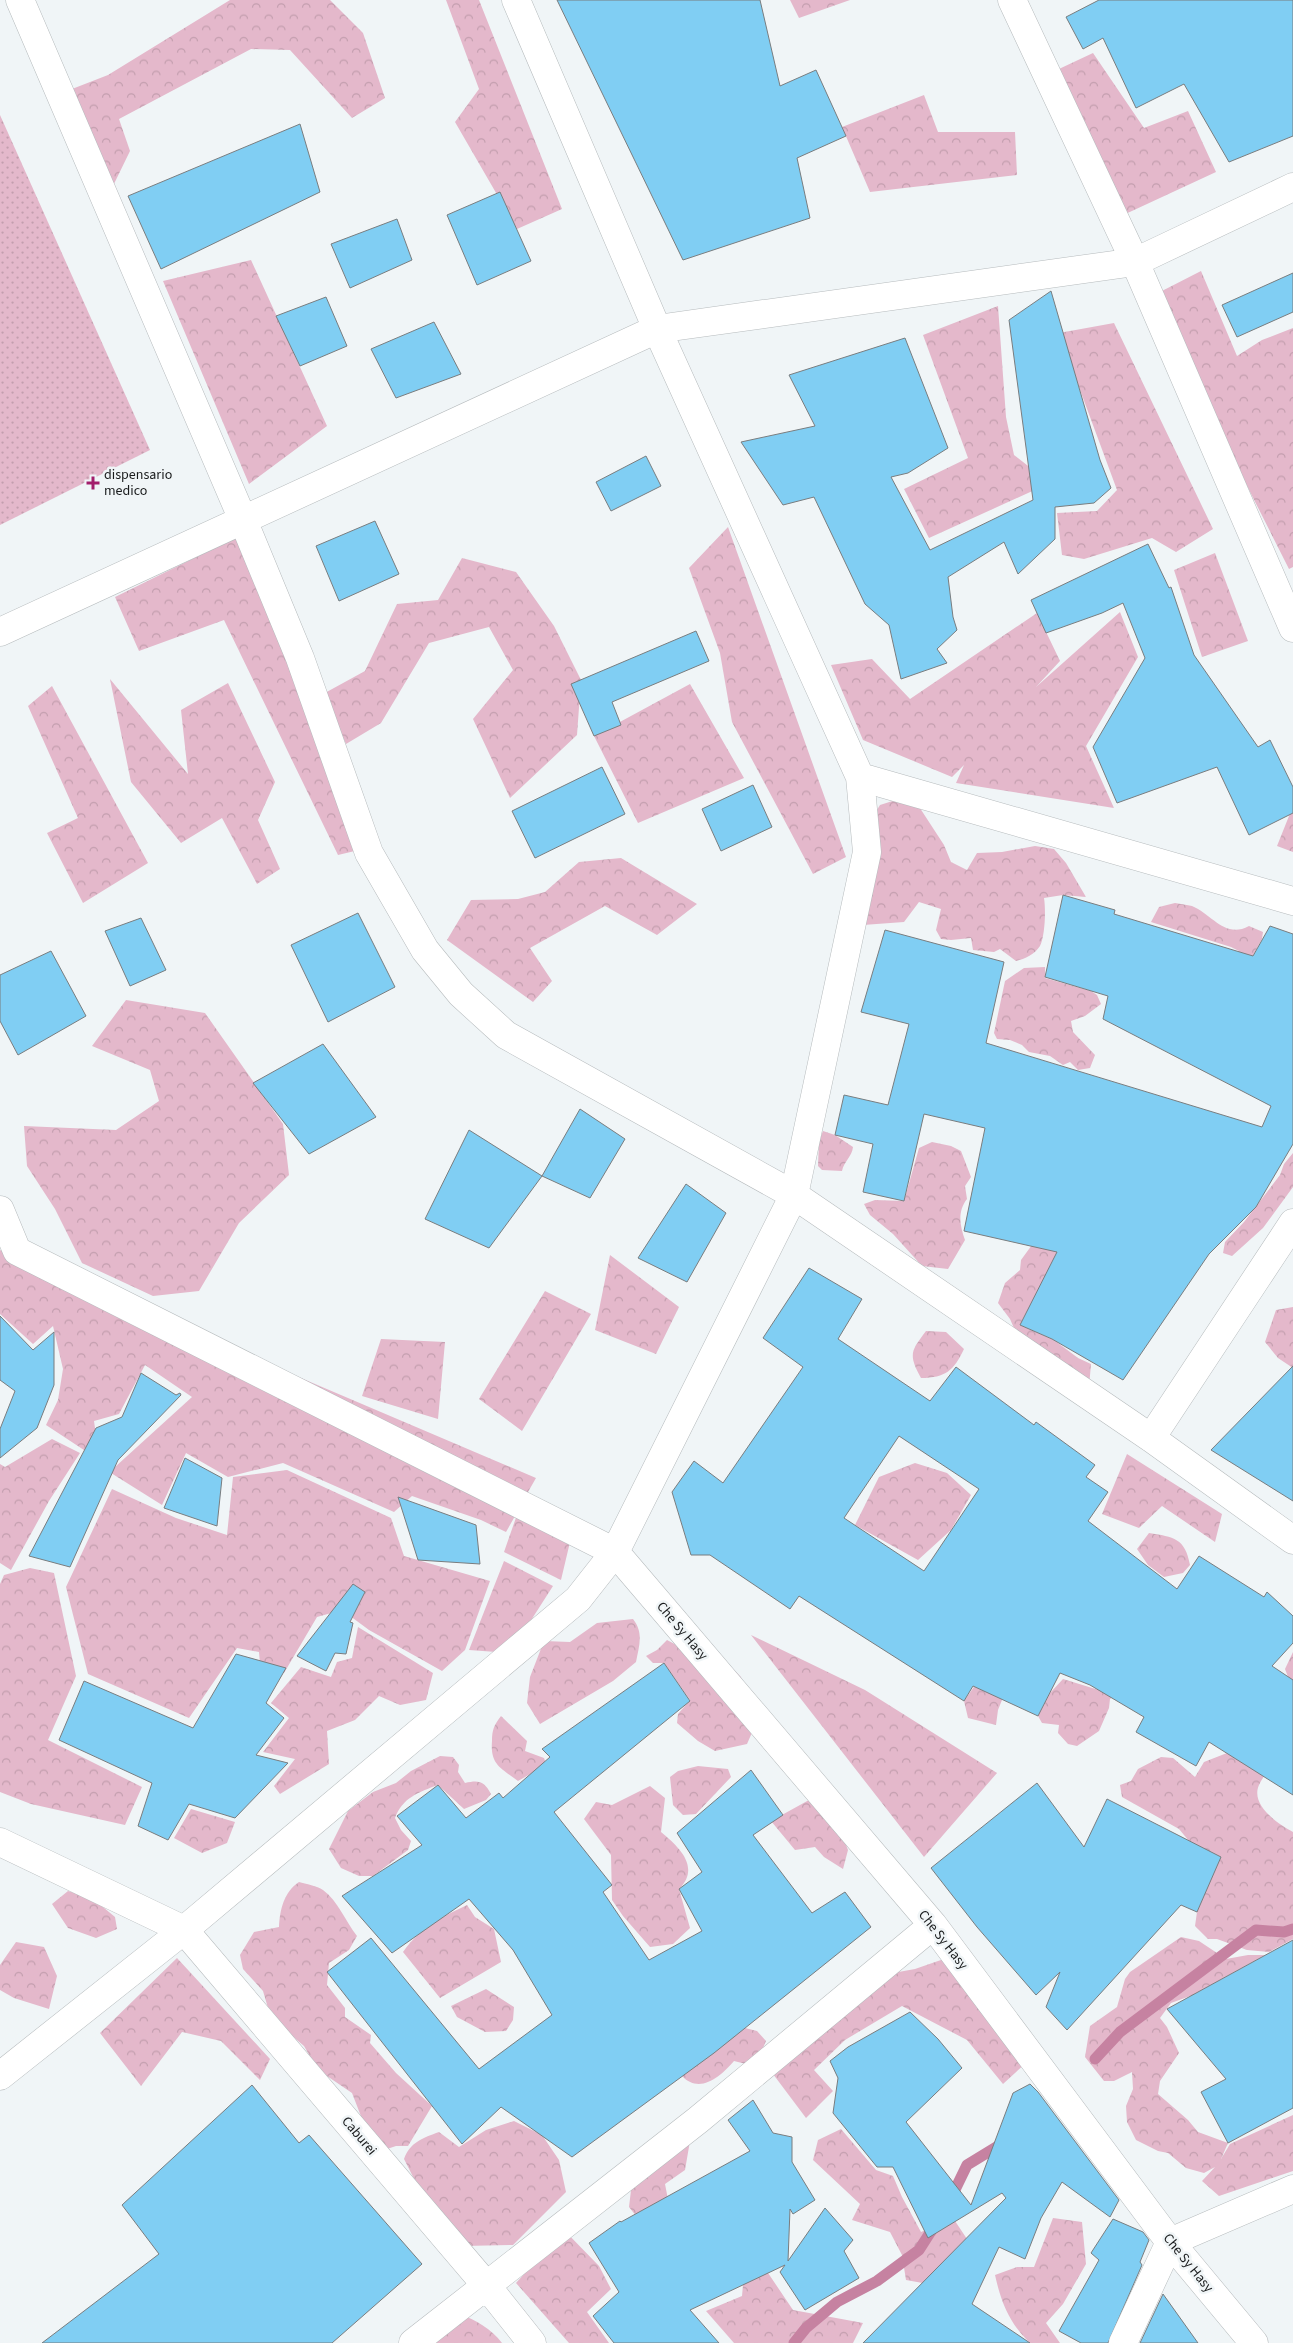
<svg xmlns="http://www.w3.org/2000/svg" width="1293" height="2343" viewBox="0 0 1293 2343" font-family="'Source Sans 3',sans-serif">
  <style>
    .forest { fill: url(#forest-crowns) }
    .park { fill: url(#park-dots) }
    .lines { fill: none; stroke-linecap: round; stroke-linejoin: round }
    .stream { stroke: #c682a1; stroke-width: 11 }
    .building { fill: #80cef3; stroke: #797d7f; fill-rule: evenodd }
    .minor-casing { stroke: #b6bbbd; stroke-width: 29 }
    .minor { stroke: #fff; stroke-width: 28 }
    .poi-dot { fill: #a21e6c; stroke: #f0f5f7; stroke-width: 2 }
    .labels { text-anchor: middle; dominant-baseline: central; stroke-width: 5; stroke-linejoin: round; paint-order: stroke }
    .poi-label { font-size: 14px; fill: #191b1c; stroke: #f0f5f7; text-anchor: start }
    .street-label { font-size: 14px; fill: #191b1c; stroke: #f0f5f7 }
  </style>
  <defs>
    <pattern id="forest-crowns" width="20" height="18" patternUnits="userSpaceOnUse" patternTransform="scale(1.25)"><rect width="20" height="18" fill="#e4b8cb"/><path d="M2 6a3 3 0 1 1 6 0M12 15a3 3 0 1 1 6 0" fill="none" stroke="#c39eae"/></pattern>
    <pattern id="park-dots" width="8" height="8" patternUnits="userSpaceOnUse" patternTransform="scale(1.25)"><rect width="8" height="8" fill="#e4b8cb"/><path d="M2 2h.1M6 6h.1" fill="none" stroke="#c39eae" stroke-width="1.8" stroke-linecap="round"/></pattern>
  </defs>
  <rect width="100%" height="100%" fill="#f0f5f7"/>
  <path class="forest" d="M230 0H330L363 33 385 98 352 118 290 50 251 49 119 119 130 151 112 188 72 89 108 75Z
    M446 0H479L562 209 517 229 455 122 479 89Z
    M790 0H850L799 18Z
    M1093 53 1144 128 1188 111 1216 172 1119 217 1044 76Z
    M924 95 938 132H1015L1017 175 870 192 842 127Z
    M251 260 327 426 249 484 163 281Z
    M1201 271 1237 356 1262 340 1293 328V567L1289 569 1191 375 1158 293Z
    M998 306 1006 417 1014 455 1050 483 929 538 904 489 968 458 923 335Z
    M1114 323 1213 529 1176 552 1152 538 1084 559 1062 555 1057 513 1097 511 1117 490 1059 333Z
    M728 527 846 857 813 874 732 722 720 653 689 568Z
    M237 537 380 845 338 855 224 620 139 651 115 597Z
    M1215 553 1248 641 1202 657 1174 570Z
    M462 558 516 572 554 626 581 680 577 735 510 798 473 719 513 670 489 627 429 643 381 723 346 744 323 694 365 671 397 604 438 600Z
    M1120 612 1138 657 1086 746 1114 808 956 783 964 765 952 777 863 740 831 665 872 659 910 699 1037 613 1060 661 1036 687Z
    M110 679 188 774 181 710 228 683 275 782 258 820 280 869 257 884 222 818 181 843 131 782Z
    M690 684 744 778 638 823 594 736Z
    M52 686 148 863 83 903 47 833 78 818 28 706Z
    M905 797 916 802 944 845 951 862 967 870 977 853 1002 852 1035 846 1054 849 1066 863 1086 897 1063 895 1044 898C1046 910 1045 936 1040 946 1035 954 1025 959 1016 961L1000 949 994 952 973 950 971 938 951 940 941 939 936 930 941 909 919 902 904 922 863 925 881 851 870 821 880 805Z
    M1293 806V852L1277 846Z
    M621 858 697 904 657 935 605 906 530 948 552 981 533 1002 447 940 471 900 518 899 545 892 579 862Z
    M1175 903C1181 904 1187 905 1192 906 1213 915 1225 939 1249 926L1263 932 1262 939 1251 959H1237L1239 951 1231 947 1151 922 1159 907Z
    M1045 967V978L1091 991 1097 995 1101 1004 1085 1016 1071 1021 1073 1032 1095 1055 1090 1068 1078 1070 1070 1062 1063 1065 1050 1056 1029 1052 1022 1045 1010 1040 997 1039 994 1033 1005 981 1024 968Z
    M126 1000 205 1013 283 1124 289 1175 239 1223 199 1291 153 1296 82 1263 55 1209 27 1166 24 1126 116 1130 159 1101 150 1070 92 1046Z
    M823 1131 835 1135 853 1147C852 1157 844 1161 842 1171L822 1170 818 1166 819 1141Z
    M932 1142 951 1146 961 1151 971 1177 965 1186 967 1199C957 1212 960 1226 965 1240L948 1269 922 1266 893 1234 870 1215 864 1204 875 1200 904 1201 919 1148Z
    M1293 1153V1187L1263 1228 1232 1256 1223 1253 1225 1242 1244 1222 1280 1175 1284 1164Z
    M1037 1238 1063 1242 1020 1325 1054 1340 1078 1358 1091 1364 1089 1387 1017 1335 1010 1319 998 1303 1005 1283 1020 1270 1021 1260Z
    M0 1250 536 1478 524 1499 575 1521 561 1580 504 1552 519 1509 506 1532 481 1520 412 1496 394 1512 283 1463 228 1477 186 1453 162 1505 111 1473 115 1467 192 1397 145 1365 119 1414 94 1421 98 1449 90 1454 46 1425 58 1400 63 1369 53 1326 33 1344 0 1314Z
    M610 1255 679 1307 656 1354 595 1330Z
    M545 1291 591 1314 522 1431 479 1399Z
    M1293 1307V1368L1278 1358 1265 1342 1276 1310Z
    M926 1331 946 1332 964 1349C954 1370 946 1378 921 1378 908 1354 911 1351 926 1331Z
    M381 1339 445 1342 438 1419 362 1396Z
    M52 1439 80 1453 49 1501 11 1570 0 1563V1464L5 1467Z
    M1127 1454 1222 1514 1215 1542 1162 1506 1139 1528 1102 1514Z
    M915 1463 947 1473 971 1495 951 1530 918 1560 855 1525 879 1477Z
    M287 1470 391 1518 404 1556 490 1581 465 1650 442 1671 369 1630 342 1610 317 1617 284 1673 260 1664 259 1652 237 1648 189 1718 88 1674 66 1587 112 1489 176 1518 227 1535 233 1477Z
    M1149 1533C1174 1537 1185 1538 1190 1565L1183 1573 1164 1577 1148 1565 1137 1549Z
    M504 1561 553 1586 510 1653 469 1650Z
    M30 1568 54 1573 76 1676 48 1740 142 1787 125 1825 31 1804 0 1792V1584L4 1575Z
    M633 1619C644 1633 639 1646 636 1662L613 1681 540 1724 527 1703 530 1677 544 1641 570 1642 597 1623Z
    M358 1627 433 1673 426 1700 400 1705 379 1696 355 1720 327 1731 329 1764 280 1794 274 1786 295 1759 263 1752 289 1718 271 1703 301 1667 331 1677 337 1662 352 1658Z
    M751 1635 865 1690 997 1773 924 1857Z
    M667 1640 686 1650 730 1666 741 1677 754 1728 747 1744 715 1751 698 1741 677 1723 678 1714 690 1700 664 1663H653L646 1656 657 1650Z
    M1021 1652 998 1710 996 1725 968 1718 964 1701 983 1674Z
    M1293 1652V1690L1285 1669Z
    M1063 1679 1115 1695 1110 1699 1109 1708 1099 1731 1077 1746 1068 1744 1058 1733 1059 1725 1042 1723 1038 1716 1050 1693Z
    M501 1716 527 1741 525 1751 544 1758 548 1769 534 1772 518 1781C501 1768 490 1765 492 1741 492 1730 494 1725 501 1716Z
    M1227 1753 1273 1765C1268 1771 1262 1778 1259 1785 1250 1805 1278 1824 1293 1832V1939L1269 1952 1247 1950 1217 1939H1208L1195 1926 1197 1912 1209 1883 1189 1841 1179 1829 1122 1797 1120 1785 1131 1781 1138 1769 1161 1757 1173 1758 1195 1777 1204 1762Z
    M440 1756 453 1757 459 1765 458 1772 465 1783C479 1780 484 1781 491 1794L486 1800 464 1809 438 1785C419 1792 402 1798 395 1818L401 1830 411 1841 408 1850 373 1876H359L341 1868 329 1849 348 1811 373 1792 396 1783 411 1771Z
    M698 1766 728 1769 731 1777 696 1814 683 1815 673 1805 670 1777 678 1771Z
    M650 1786 665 1798 661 1832C679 1847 701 1867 679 1889L690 1928 673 1944 650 1947 623 1916 612 1900 611 1855 584 1819 596 1802 612 1805Z
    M809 1800 840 1829 848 1850 843 1869 824 1857 815 1847 795 1850 771 1821Z
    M191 1809 235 1822 227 1843 202 1853 174 1838Z
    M299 1882C306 1884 317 1886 323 1890 338 1901 346 1922 357 1936L349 1950 329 1963 327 1985 345 2008V2017L371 2035 370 2043 396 2073 432 2106 408 2146H396L384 2150 364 2124 352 2093 324 2074 312 2060 304 2046 271 2018 263 1991 243 1969 240 1955 254 1932 279 1927C280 1909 284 1892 299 1882Z
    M68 1891 92 1898 115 1917 117 1929 96 1938 68 1928 52 1904Z
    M467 1905 475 1917 494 1929 501 1962 440 1998 403 1952C421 1927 440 1918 467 1905Z
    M1181 1937 1199 1941 1226 1959 1248 1955H1265L1193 1995 1171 2003 1160 2018 1167 2027 1179 2053 1160 2081 1158 2094 1188 2120 1198 2132 1228 2143 1221 2159 1230 2144 1293 2115V2171L1219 2196 1202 2181 1215 2167 1204 2173 1186 2168 1168 2153 1158 2151 1136 2140 1127 2122 1126 2106 1133 2089 1132 2072 1114 2081H1104L1085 2057 1090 2026 1117 2007 1125 1979 1130 1972Z
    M16 1942 44 1947 57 1976 49 2009 14 1998 0 1990V1965Z
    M964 1952 1041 2049 1003 2084 967 2040 902 2006 845 2040 814 2070 833 2091 806 2118 770 2070 893 1973 915 1969Z
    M177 1958 270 2059 260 2080 221 2041 182 2032 141 2086 100 2033Z
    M486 1989 514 2007 513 2020 506 2031 485 2032 457 2017 451 2006Z
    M745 2028 757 2031 766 2041 760 2055 746 2064 734 2061C721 2076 700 2095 682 2076Z
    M514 2121 542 2135 559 2160 566 2192 513 2245 463 2246 440 2230 404 2159C410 2142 423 2138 439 2132L459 2147 486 2130Z
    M841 2129 876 2170 893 2176 902 2197 921 2232 953 2218 969 2242 928 2284 906 2280 902 2255 890 2232 852 2220 860 2204 813 2160 818 2140Z
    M654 2137 690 2141 685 2170 665 2184 674 2230 655 2240 629 2207 632 2182Z
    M1053 2218 1082 2222 1086 2264 1063 2304 1046 2323 1060 2343H1030C1009 2323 1001 2302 995 2275L1017 2267H1034Z
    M564 2230 599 2266 611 2289 587 2312 609 2343H569L516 2283Z
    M764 2267 793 2310 863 2323 853 2343H734L706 2311 742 2296 744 2274Z
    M460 2314C475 2320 492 2329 502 2343H428Z"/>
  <path class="park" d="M0 115 150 450 0 525Z"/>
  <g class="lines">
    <path class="stream" d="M1095 2059 1120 2032 1256 1930 1284 1932 1293 1929
      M950 2200 967 2165 1003 2143
      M794 2343 806 2328 837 2302 877 2281 919 2250 935 2225"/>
  </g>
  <path class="building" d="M557 0H760L780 86 816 70 846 136 797 158 810 218 683 260Z
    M1099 0H1293V136L1229 162 1184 84 1136 108 1103 38 1083 49 1066 17Z
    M300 124 320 192 161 269 128 196Z
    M500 192 531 261 477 285 447 215Z
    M397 219 412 260 350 288 331 244Z
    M1293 273V312L1237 337 1222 305Z
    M1051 291 1100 460 1111 488 1094 503 1055 507V539L1018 574 1004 542 948 577 953 617 957 630 937 649 947 663 901 679 889 625 865 604 814 497 783 505 741 442 815 426 789 375 905 338 948 448 908 473 891 477 930 550 1033 500 1009 320Z
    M326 297 347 346 300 366 276 316Z
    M434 322 461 374 396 398 371 349Z
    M646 456 661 486 611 511 596 482Z
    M375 521 399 574 339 601 316 546Z
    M1148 544 1169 588 1171 587 1194 655 1258 747 1270 740 1293 787V813L1249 835 1217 767 1117 803 1093 747 1145 658 1123 603 1102 613 1046 633 1031 600Z
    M696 631 709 661 612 702 621 725 594 736 571 684Z
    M602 767 625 814 535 858 512 811Z
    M753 785 772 827 721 851 702 809Z
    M1063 895 1115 910 1114 914 1253 956 1270 926 1293 934V1144L1256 1207 1209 1254 1123 1380 1052 1339 1020 1325 1057 1252 964 1231 985 1128 924 1114 904 1201 863 1192 873 1144 835 1135 844 1095 888 1105 909 1024 861 1012 885 930 1004 962 986 1043 1262 1127 1271 1106 1103 1019 1108 996 1045 977Z
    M358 913 395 987 328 1022 291 945Z
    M141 918 166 970 130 986 105 931Z
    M51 951 86 1016 18 1055 0 1021V975Z
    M323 1044 376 1117 309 1154 253 1083Z
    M580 1109 625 1139 590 1198 542 1176Z
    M469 1130 542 1176 489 1248 425 1219Z
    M686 1184 726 1213 687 1282 638 1258Z
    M809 1268 862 1299 838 1339 930 1401 956 1367 1034 1425 1036 1422 1095 1465 1086 1477 1108 1492 1088 1521 1177 1589 1199 1556 1264 1597 1267 1592 1293 1616V1643L1272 1666 1293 1680V1795L1209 1742 1196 1766 1136 1732 1144 1717 1090 1685 1060 1673 1038 1716 973 1686 964 1701 799 1596 790 1609 710 1555H691L672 1492 694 1461 723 1483 803 1367 763 1338ZM899 1436 979 1489 924 1571 844 1518Z
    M0 1316 33 1350 54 1332V1385L37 1428 0 1458V1429L15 1391 0 1380Z
    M1293 1366V1501L1211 1450Z
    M141 1373 176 1395 180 1393 181 1395 118 1460 70 1567 29 1556 96 1428 122 1417Z
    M185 1458 222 1478 217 1526 164 1508Z
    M398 1497 476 1525 480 1564 418 1560Z
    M353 1584 365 1592 350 1622 353 1623 346 1654 335 1653 326 1671 297 1656Z
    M236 1654 286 1668 266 1703 284 1718 256 1755 288 1763 235 1818 189 1804 168 1840 138 1826 152 1783 59 1740 84 1681 193 1728Z
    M664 1663 690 1701 554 1812 612 1885 603 1892 649 1960 702 1931 679 1889 702 1872 677 1833 751 1770 783 1815 753 1835 812 1913 845 1892 871 1927 714 2053 572 2157 501 2107 462 2144 327 1972 371 1938 479 2069 552 2015 513 1950 469 1899 392 1953 342 1896 422 1845 397 1816 438 1785 466 1818 499 1793 503 1798 550 1757 542 1749Z
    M1037 1783 1084 1847 1107 1799 1221 1857 1197 1912 1181 1905 1067 2030 1046 2007 1060 1972 1036 1995 977 1927 931 1868Z
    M1293 1940V2108L1228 2143 1201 2092 1226 2079 1167 2009Z
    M910 2012 938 2039 962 2068 906 2122 971 2205 1013 2093 1030 2084 1038 2092 1119 2200 1110 2217 1062 2182 1041 2218 1025 2259 999 2247 972 2304 1030 2343H863L1006 2198 1002 2193 928 2238 893 2167H877L833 2113 838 2078 830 2061 848 2047Z
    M252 2085 299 2143 309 2135 422 2264 332 2343H42L159 2254 122 2205Z
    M753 2100 773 2133 792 2137V2162L815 2200 793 2214 790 2209 788 2261 825 2208 853 2240 844 2251 859 2278 805 2310 780 2272 785 2265 690 2310 719 2343H614L593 2316 619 2292 589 2243 620 2221 621 2222 750 2151 728 2120Z
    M1113 2219 1143 2232 1149 2240 1140 2262 1142 2265 1108 2343H1081L1059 2331 1099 2260 1091 2253Z
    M1163 2294 1198 2343H1140Z"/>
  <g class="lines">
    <defs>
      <path id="minor" d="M20 0 243 520 300 658 369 853 425 950 461 994 506 1035 794 1195 1151 1438 1293 1540
        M1012 0 1135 262 1293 628
        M0 632 657 329 1135 262 1293 187
        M860 777 1293 901
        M0 1210 17 1251 615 1552 933 1925 1170 2242 1254 2343
        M1151 1438 1293 1223
        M0 1842 184 1930 486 2285 532 2343
        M0 2076 184 1930 578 1599 615 1552 794 1195 867 852 860 777 657 329 516 0
        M413 2343 698 2120 933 1925
        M1123 2343 1170 2242 1293 2189"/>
    </defs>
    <use href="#minor" class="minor-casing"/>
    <use href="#minor" class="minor"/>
  </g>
  <path class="poi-dot" d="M90.5 475.5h5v5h5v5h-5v5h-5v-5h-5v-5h5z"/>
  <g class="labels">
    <g class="poi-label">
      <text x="104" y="475">dispensario<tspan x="104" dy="16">medico</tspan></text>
    </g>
    <g class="street-label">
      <text transform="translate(682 1631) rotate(50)">Che Sy Hasy</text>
      <text transform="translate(943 1940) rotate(52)">Che Sy Hasy</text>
      <text transform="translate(359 2136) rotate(50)">Caburei</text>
      <text transform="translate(1188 2263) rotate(51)">Che Sy Hasy</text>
    </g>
  </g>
</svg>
